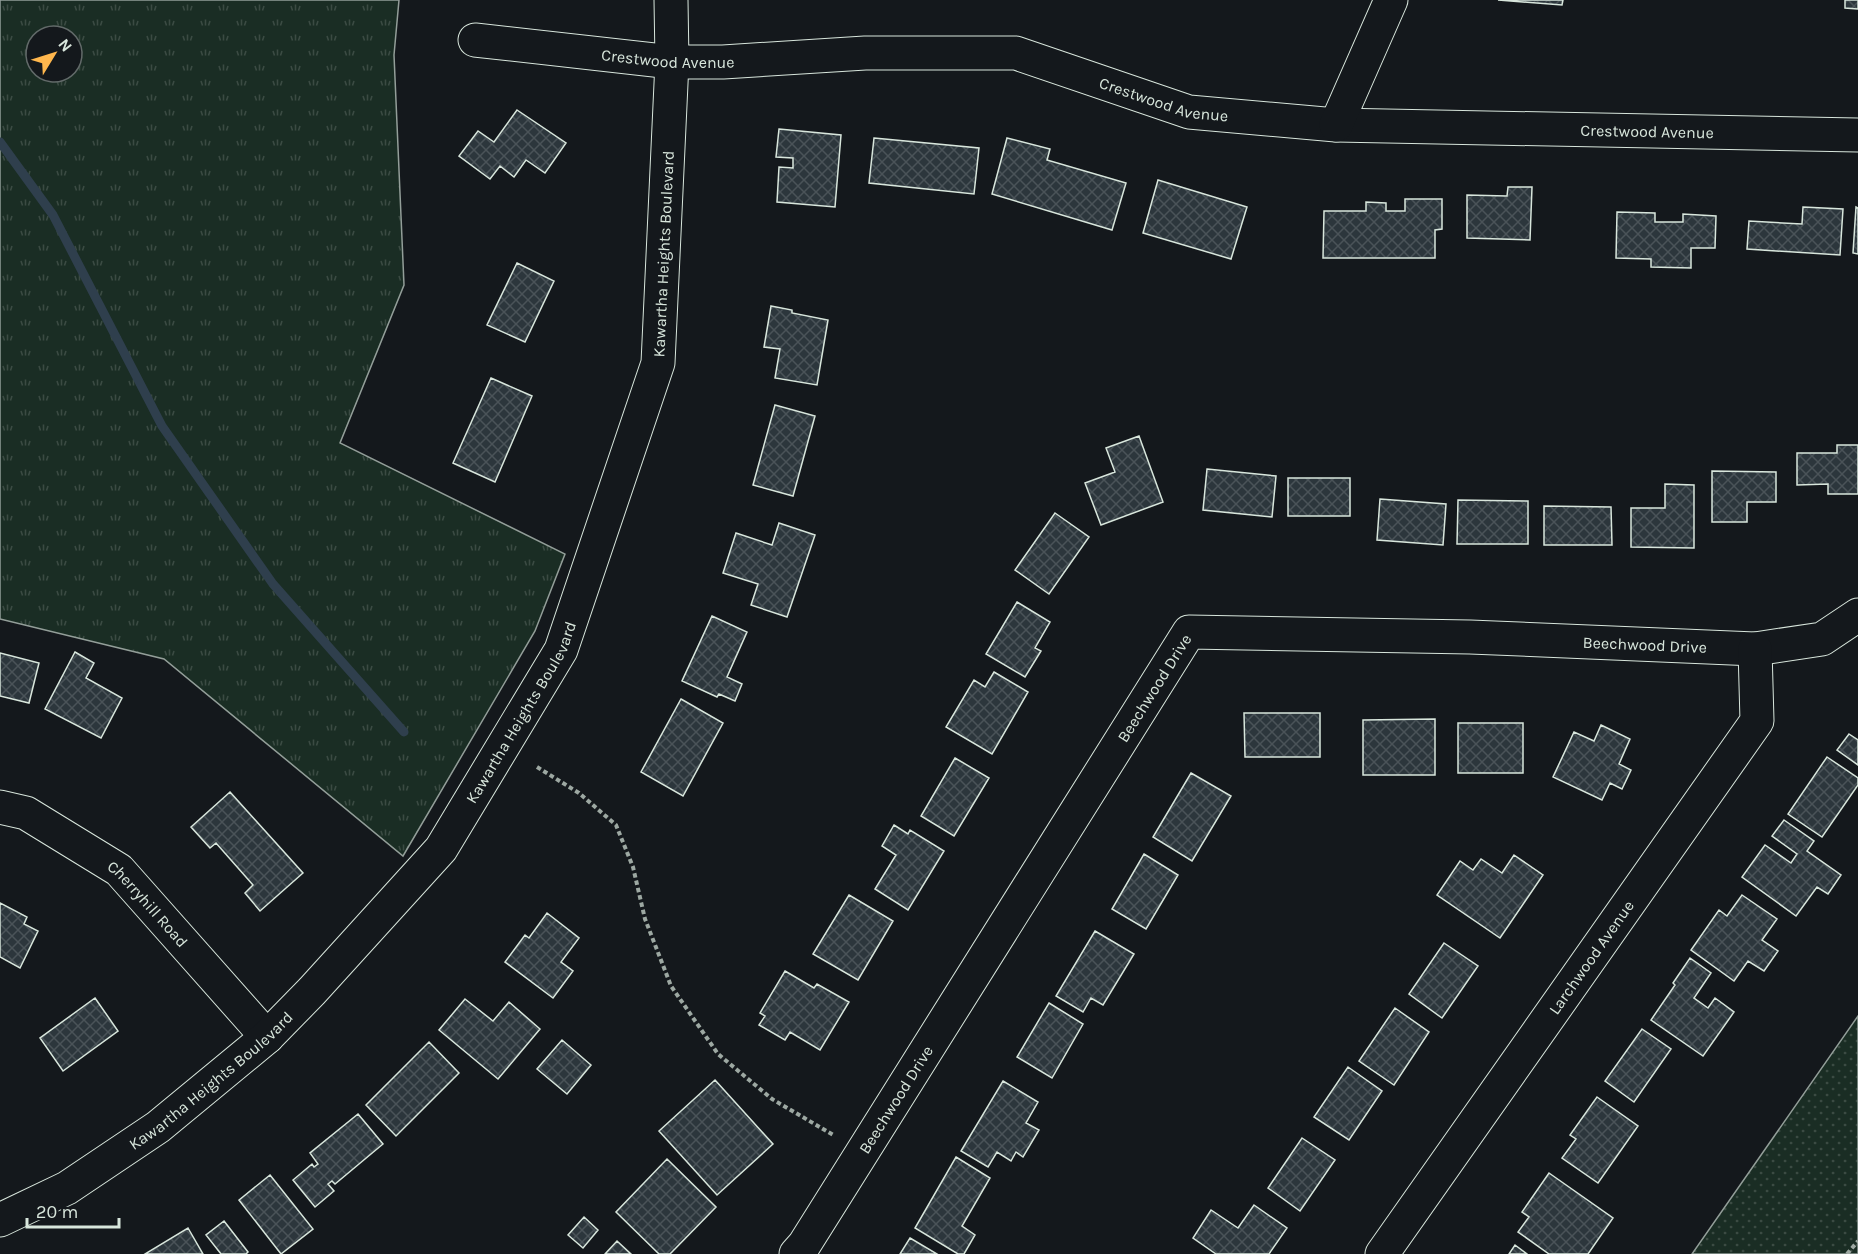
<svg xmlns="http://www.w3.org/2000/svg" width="1858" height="1254" viewBox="0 0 1858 1254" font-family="Karla,sans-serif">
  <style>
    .grass { fill: url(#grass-dots); stroke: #939e99; stroke-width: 1.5 }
    .park { fill: url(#park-tufts); stroke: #939e99; stroke-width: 1.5; fill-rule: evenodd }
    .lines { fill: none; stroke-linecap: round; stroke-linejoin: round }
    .stream { stroke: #2f3f4d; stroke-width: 9 }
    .building { fill: url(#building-cross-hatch); stroke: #d8e6dc; stroke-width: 1.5 }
    .minor-casing { stroke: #d8e6dc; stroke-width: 35 }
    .path { stroke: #9da8a2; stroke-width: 4; stroke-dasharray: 4.5 3; stroke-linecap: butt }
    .minor { stroke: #14181c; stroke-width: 33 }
    .labels { text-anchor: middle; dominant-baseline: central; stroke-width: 4.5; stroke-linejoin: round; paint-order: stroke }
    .street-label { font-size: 16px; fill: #d8e6dc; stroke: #14181c }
  </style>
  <defs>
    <pattern id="grass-dots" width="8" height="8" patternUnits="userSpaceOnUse" patternTransform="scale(1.5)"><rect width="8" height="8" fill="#1a2d24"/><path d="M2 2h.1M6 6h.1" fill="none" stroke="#3b4b43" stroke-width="1.8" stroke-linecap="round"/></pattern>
    <pattern id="park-tufts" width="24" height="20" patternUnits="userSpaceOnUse" patternTransform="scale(1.5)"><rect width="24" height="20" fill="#1a2d24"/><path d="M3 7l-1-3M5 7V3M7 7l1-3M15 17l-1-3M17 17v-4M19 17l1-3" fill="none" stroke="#3b4b43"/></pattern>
    <pattern id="building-cross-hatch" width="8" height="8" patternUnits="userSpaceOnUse" patternTransform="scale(1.5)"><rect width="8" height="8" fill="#2c363c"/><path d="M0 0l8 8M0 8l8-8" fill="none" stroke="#4a5358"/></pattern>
  </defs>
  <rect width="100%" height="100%" fill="#14181c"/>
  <path class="grass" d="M1858 1016V1254H1692Z"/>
  <path class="park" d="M0 0H399L394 55 404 285 340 443 565 554 535 631 403 856 164 659 0 619ZM36 36H72V72H36Z"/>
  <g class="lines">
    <path class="stream" d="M0 142 53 215 162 426 273 584 404 732"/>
  </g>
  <path class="building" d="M1498 0H1563L1562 5Z
    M1845 0H1858V9L1845 8Z
    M517 110 566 143 545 173 526 160 514 177 500 166 490 179 459 156 478 131 494 142Z
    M779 129 841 135 835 207 777 202 779 167 793 168V158L776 157Z
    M874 138 979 148 974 194 869 183Z
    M1007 138 1050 149 1047 160 1126 183 1112 230 992 194Z
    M1158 180 1247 207 1231 259 1143 233Z
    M1508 187H1532L1530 240 1467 238V195L1507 196Z
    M1405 199H1442V229L1435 230V258H1323L1324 211H1366V202L1386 203V211H1405Z
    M1803 207 1843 209 1840 255 1747 249 1749 221 1802 224Z
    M1856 207 1858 208V254L1853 253Z
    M1617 212 1655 213V222H1683V214L1716 216 1715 248H1691V268L1651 267V259L1616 258Z
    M517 263 554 281 525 342 487 325Z
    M771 306 792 310V313L828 320 817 385 775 378 780 349 764 347Z
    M491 378 532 396 495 482 453 463Z
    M775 405 815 416 793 496 753 485Z
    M1139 436 1163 502 1101 525 1085 483 1115 472 1106 448Z
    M1837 445H1858V494H1828V484L1797 485V453H1837Z
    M1207 469 1276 476 1272 517 1203 510Z
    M1712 471 1776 472V502H1747V522H1712Z
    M1288 478H1350V516H1288Z
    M1665 484 1694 485V548L1631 547V508H1665Z
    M1380 499 1446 504 1443 545 1377 540Z
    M1458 500 1528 501V544H1457Z
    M1544 506 1611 507 1612 545H1544Z
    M1055 513 1089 537 1049 594 1015 570Z
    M779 523 815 535 787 617 751 605 758 584 723 573 736 533 772 545Z
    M1017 602 1050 622 1035 648 1041 651 1025 677 986 654Z
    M712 616 747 632 727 677 742 684 735 701 719 694 717 697 682 681Z
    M75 652 94 663 86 678 122 698 101 738 45 709Z
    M0 653 39 663 29 703 0 696Z
    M994 672 1028 692 992 754 946 727 974 680 985 687Z
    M681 699 723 723 683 796 641 772Z
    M1244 713H1320V757H1245Z
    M1435 719V775H1363V720Z
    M1458 723H1523V773H1458Z
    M1601 725 1630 739 1619 764 1631 770 1622 789 1610 783 1602 800 1553 777 1574 732 1594 741Z
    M1849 734 1858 740V765L1837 750Z
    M1827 757 1858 778V785L1822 837 1788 814Z
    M955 758 989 778 954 836 921 816Z
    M1191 773 1231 796 1192 861 1153 837Z
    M230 792 303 873 260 911 245 893 253 885 216 843 210 848 191 827Z
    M1784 820 1814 841 1807 851 1841 875 1828 894 1817 887 1796 916 1742 877 1765 845 1791 863 1797 854 1772 836Z
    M894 825 908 834 910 830 944 851 908 910 875 889 896 855 882 846Z
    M1144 854 1178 875 1146 929 1112 909Z
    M1514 855 1543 875 1500 938 1437 895 1460 861 1473 870 1481 859 1502 873Z
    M849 895 893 921 858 980 813 954Z
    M1742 895 1777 919 1762 940 1778 951 1764 971 1748 961 1734 981 1691 950 1719 910 1727 916Z
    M0 903 27 917 24 924 38 931 20 968 0 957Z
    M547 913 579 938 561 962 573 971 553 998 505 962 525 935 529 938Z
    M1095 931 1134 954 1103 1005 1091 998 1083 1012 1056 996Z
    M1444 943 1478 966 1442 1018 1409 994Z
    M1690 958 1711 973 1694 998 1708 1008 1715 998 1734 1012 1703 1056 1651 1020 1675 985 1673 983Z
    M785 971 814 988 817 984 849 1002 820 1050 790 1032 785 1040 759 1025 765 1016 760 1013Z
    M95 998 118 1031 63 1071 40 1038Z
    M465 999 493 1021 509 1002 540 1029 498 1079 439 1030Z
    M1049 1003 1083 1024 1052 1078 1017 1057Z
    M1395 1008 1429 1032 1394 1085 1359 1061Z
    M1642 1029 1671 1049 1634 1102 1605 1081Z
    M562 1040 591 1065 567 1094 537 1069Z
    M429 1042 459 1073 396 1136 366 1105Z
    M1348 1067 1382 1091 1349 1140 1314 1117Z
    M715 1080 773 1144 717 1195 659 1131Z
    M1003 1081 1038 1102 1026 1123 1039 1130 1023 1157 1016 1152 1011 1161 997 1152 988 1167 961 1151Z
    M1597 1097 1638 1126 1598 1183 1562 1158 1576 1139 1570 1135Z
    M358 1114 383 1144 335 1184 332 1181 328 1184 334 1191 315 1207 293 1180 312 1164 314 1167 318 1164 310 1153Z
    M1302 1138 1335 1160 1300 1211 1268 1188Z
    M956 1157 990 1178 962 1226 975 1235 964 1254H958L915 1228Z
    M667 1159 716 1207 670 1254H659L616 1212Z
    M1549 1173 1613 1218 1588 1254H1549L1518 1232 1529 1217 1522 1212Z
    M270 1175 313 1229 281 1254 239 1200Z
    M1254 1205 1287 1228 1269 1254H1216L1193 1238 1211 1210 1238 1228Z
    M584 1217 598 1230 583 1248 568 1235Z
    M224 1221 248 1252 246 1254H221L206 1235Z
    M188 1228 203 1254H145Z
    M910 1238 937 1254H900Z
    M617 1241 631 1254H605Z
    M1515 1245 1527 1254H1509Z"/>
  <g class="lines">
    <defs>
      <g id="minor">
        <path id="s1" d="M475 40 672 62H723L865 53H1016L1189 112 1336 125 1858 135"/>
        <path d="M1336 125 1391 0"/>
        <path id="s2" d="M0 807 26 813 119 870 267 1037"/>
        <path id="s3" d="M0 1220 67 1188 158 1127 267 1037 312 991 441 849 561 650 658 363 672 62 671 0"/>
        <path id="s4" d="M796 1254 804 1245 1189 632 1470 637 1755 649 1822 639 1858 615"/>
        <path id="s5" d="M1382 1254 1757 721 1755 649"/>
      </g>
    </defs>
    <use href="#minor" class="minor-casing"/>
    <path class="path" d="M537 767 579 793 616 825 633 867 645 919 671 986 718 1054 772 1099 835 1136
      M1847 1254 1858 1241"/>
    <use href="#minor" class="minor"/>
  </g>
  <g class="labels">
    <g class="street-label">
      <text stroke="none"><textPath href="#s1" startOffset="194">Crestwood Avenue</textPath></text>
      <text stroke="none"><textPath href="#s1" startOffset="698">Crestwood Avenue</textPath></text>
      <text stroke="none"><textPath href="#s1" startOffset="1184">Crestwood Avenue</textPath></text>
      <text stroke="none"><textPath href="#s3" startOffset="1226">Kawartha Heights Boulevard</textPath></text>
      <text stroke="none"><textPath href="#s4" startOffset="1192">Beechwood Drive</textPath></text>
      <text stroke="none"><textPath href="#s4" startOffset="670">Beechwood Drive</textPath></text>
      <text stroke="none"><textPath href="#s3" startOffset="740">Kawartha Heights Boulevard</textPath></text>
      <text stroke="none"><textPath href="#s2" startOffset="180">Cherryhill Road</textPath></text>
      <text stroke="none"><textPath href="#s5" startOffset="363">Larchwood Avenue</textPath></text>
      <text stroke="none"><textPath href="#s3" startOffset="254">Kawartha Heights Boulevard</textPath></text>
      <text stroke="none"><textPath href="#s4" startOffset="184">Beechwood Drive</textPath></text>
    </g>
  </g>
  <g transform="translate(54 54) rotate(52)"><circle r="28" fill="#14181c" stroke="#626a69" stroke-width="1.5"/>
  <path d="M0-4.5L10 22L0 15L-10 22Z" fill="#ffb74d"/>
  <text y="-9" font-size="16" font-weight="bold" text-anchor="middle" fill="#d8e6dc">N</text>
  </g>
  <path d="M27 1218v9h92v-9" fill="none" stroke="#d8e6dc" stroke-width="3"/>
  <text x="36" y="1218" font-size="18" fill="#d8e6dc" stroke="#14181c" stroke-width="4.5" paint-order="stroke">20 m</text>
</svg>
